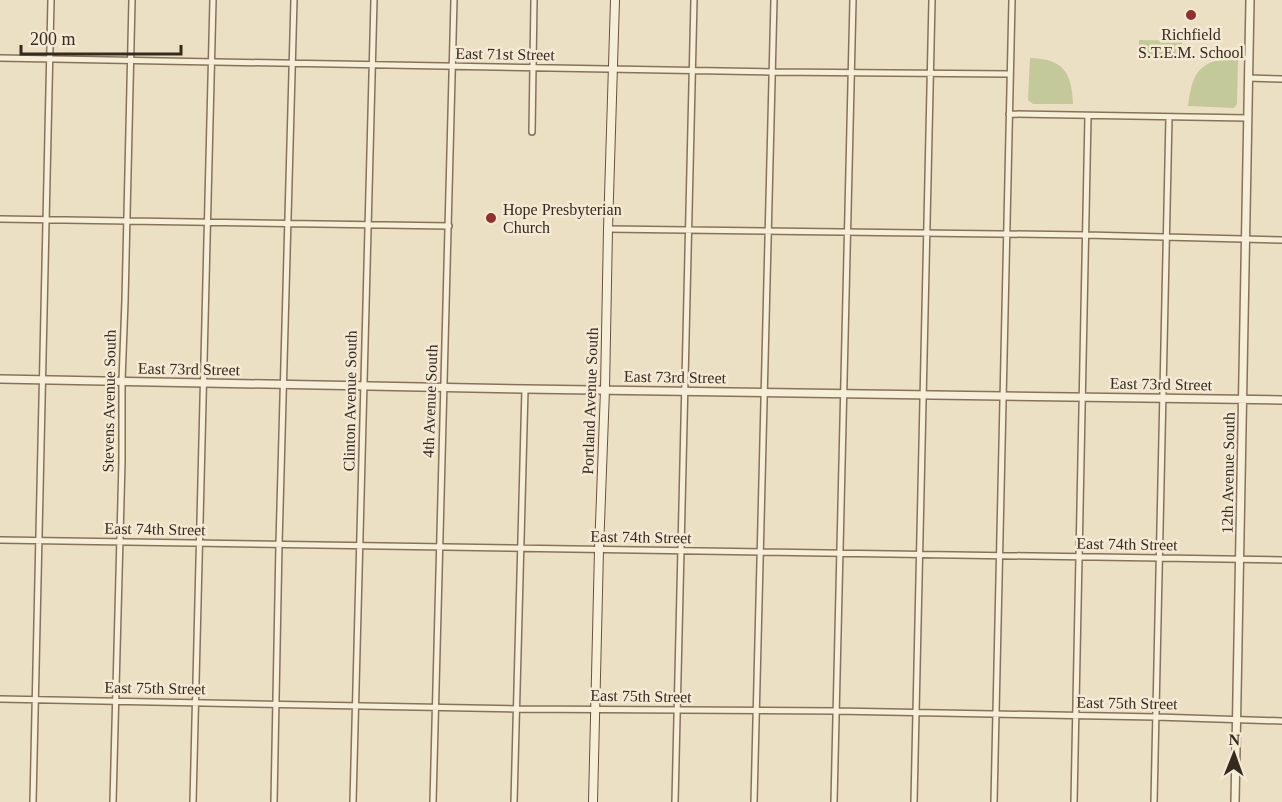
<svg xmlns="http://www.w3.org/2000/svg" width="1282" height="802" viewBox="0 0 1282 802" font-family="Georgia,serif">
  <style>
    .green { fill: #c3c999 }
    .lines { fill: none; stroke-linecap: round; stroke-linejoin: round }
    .minor-casing { stroke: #86725b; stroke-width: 8 }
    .tertiary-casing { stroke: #86725b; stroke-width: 10 }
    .secondary-casing { stroke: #67533f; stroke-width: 10 }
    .minor { stroke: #f7eed7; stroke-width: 5 }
    .tertiary { stroke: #f7eed7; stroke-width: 7 }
    .secondary { stroke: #f7eed7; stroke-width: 8 }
    .poi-dot { fill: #912e2f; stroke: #f4ead3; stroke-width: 2 }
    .labels { text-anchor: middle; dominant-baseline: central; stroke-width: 5; stroke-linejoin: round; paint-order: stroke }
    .poi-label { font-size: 16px; fill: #362a1f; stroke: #f4ead3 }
    .street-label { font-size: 16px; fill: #362a1f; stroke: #f4ead3 }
  </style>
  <rect width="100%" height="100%" fill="#ece0c4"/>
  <path class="green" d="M1139 40 1182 41 1181 58 1139 57Z
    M1030 58C1063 59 1072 72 1073 104H1033L1028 100Z
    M1220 60H1238L1237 104 1234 108 1188 106C1190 92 1192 73 1206 65 1210 62 1216 61 1220 60Z"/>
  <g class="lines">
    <defs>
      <path id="minor" d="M0 58 772 72 1010 74
        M1248 78 1282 79
        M1009 114 1247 118
        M532 132 534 0
        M0 219 449 226
        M608 229 1086 235 1282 240
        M0 540 1282 560
        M0 699 517 709 836 711 1156 717 1282 721
        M33 802 51 0
        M113 802 122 461V381L125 301 132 0
        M193 802 213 0
        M274 802 279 544 294 0
        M353 802 374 0
        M433 802 454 0
        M514 802 525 389
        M675 802 694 0
        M754 802 774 0
        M834 802 853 0
        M914 802 932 0
        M994 802 1012 0
        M1074 802 1088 116
        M1154 802 1169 117"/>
      <path id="tertiary" d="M0 379 525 389 1282 400
        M1235 802 1250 0"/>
      <path id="secondary" d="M593 802 599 550 605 390 608 229 615 0"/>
    </defs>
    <use href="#minor" class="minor-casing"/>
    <use href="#tertiary" class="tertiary-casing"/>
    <use href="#secondary" class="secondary-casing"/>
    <use href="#minor" class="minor"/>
    <use href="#tertiary" class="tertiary"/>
    <use href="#secondary" class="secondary"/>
  </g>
  <g class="poi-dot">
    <circle cx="1191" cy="15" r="6"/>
    <circle cx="491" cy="218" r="6"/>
  </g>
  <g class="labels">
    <g class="poi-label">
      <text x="1191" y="34">Richfield<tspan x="1191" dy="18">S.T.E.M. School</tspan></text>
      <text x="503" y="209" text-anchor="start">Hope Presbyterian<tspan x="503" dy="18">Church</tspan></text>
    </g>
    <g class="street-label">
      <text transform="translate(505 54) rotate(1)">East 71st Street</text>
      <text transform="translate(189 369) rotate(1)">East 73rd Street</text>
      <text transform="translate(675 377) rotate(1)">East 73rd Street</text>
      <text transform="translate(1161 384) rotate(1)">East 73rd Street</text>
      <text transform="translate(109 401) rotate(-89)">Stevens Avenue South</text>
      <text transform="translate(350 401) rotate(-89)">Clinton Avenue South</text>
      <text transform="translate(430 401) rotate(-88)">4th Avenue South</text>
      <text transform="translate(590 401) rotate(-88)">Portland Avenue South</text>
      <text transform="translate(1228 473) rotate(-89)">12th Avenue South</text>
      <text transform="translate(155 529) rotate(1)">East 74th Street</text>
      <text transform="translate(641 537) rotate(1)">East 74th Street</text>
      <text transform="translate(1127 544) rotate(1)">East 74th Street</text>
      <text transform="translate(155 688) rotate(1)">East 75th Street</text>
      <text transform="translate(641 696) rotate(1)">East 75th Street</text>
      <text transform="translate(1127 703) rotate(1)">East 75th Street</text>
    </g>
  </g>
  <g transform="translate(1234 754) rotate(1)" stroke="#f4ead3" stroke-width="4.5" paint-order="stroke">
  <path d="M0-4.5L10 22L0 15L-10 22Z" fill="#362a1f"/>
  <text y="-9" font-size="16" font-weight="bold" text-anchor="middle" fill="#362a1f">N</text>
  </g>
  <path d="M21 45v9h160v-9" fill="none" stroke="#362a1f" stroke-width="3"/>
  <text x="30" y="45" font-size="18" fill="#362a1f" stroke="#f4ead3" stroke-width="4.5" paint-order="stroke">200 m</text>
</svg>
